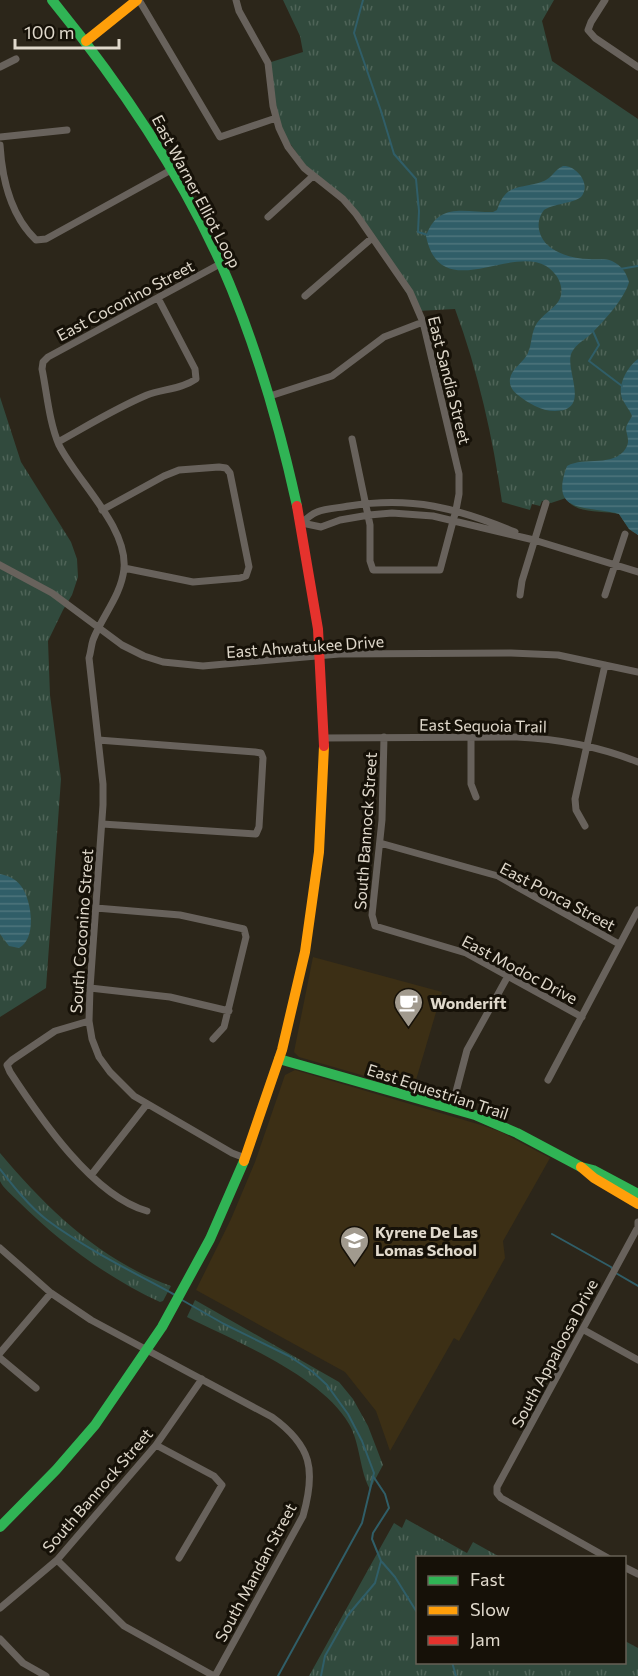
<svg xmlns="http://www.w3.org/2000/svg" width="638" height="1676" viewBox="0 0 638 1676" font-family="Commissioner,sans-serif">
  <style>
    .built { fill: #3c2f15 }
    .grass { fill: url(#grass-tufts) }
    .water { fill: url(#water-rules) }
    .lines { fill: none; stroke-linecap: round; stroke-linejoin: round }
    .stream { stroke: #305e68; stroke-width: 2 }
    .street { stroke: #68625c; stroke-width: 7 }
    .fast { stroke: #30b455; stroke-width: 10 }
    .slow { stroke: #ff9f0a; stroke-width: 10 }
    .jam { stroke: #e5322d; stroke-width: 10 }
    .labels { text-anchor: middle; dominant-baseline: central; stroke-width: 6; stroke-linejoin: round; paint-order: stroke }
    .street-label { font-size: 16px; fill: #e0d9cc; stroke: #161108 }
    .poi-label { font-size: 16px; font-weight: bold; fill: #e0d9cc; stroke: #161108; text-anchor: start }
  </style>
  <defs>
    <pattern id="grass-tufts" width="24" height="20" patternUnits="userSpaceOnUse" patternTransform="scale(1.5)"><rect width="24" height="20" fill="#314a3d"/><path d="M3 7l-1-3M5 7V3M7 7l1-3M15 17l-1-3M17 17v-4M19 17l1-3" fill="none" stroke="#4f6458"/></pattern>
    <pattern id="water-rules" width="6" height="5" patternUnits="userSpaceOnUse" patternTransform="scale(1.5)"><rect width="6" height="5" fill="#305e68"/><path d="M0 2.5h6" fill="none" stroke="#4e747c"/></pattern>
  </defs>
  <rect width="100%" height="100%" fill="#2c261a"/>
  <path class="built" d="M313 957 442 992 413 1090 299 1057 294 1052Z
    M295 1070 481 1125 501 1132 550 1158 503 1241 505 1258 459 1341 454 1338 390 1451 376 1411 345 1372 196 1290 231 1219 255 1162 285 1075Z"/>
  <path class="grass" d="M283 0H554L542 21 552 61 638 119V535L629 529 619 514C603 510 575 515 566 498L551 503 542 501 540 506 532 504 530 510 502 502C493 438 478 371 455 309L418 311 356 214 313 176 279 128 268 63 303 52 300 36Z
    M0 397 21 462 71 542 77 559 78 577 72 595 63 610 48 641 50 695 61 779 46 988 0 1017Z
    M0 1153C47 1209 101 1261 171 1286L163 1301 160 1302C108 1278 59 1242 18 1201 13 1196 3 1188 0 1181 0 1173 0 1161 0 1153Z
    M195 1300 339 1382 353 1399 368 1426 383 1465 370 1489C360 1473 360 1442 349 1424 322 1376 235 1341 187 1317Z
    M406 1519 467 1553 473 1542 500 1557 418 1558V1662H624L625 1641 638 1648V1676H309L394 1523 402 1528Z"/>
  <path class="water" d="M563 166C576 165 592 184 581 197 574 203 553 204 544 210 538 218 537 226 541 236 548 252 572 259 589 259 597 260 605 258 612 261 622 266 626 272 629 282 625 298 604 321 592 333 586 339 576 344 572 352 563 368 593 411 555 411 541 411 528 403 518 395 513 391 509 386 510 379 511 369 524 362 528 353 532 344 531 332 537 323 547 309 567 304 560 283 558 276 552 270 546 266 509 245 440 305 426 236 438 202 463 212 493 212L497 210C507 181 521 190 544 181 552 178 555 169 563 166Z
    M638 359V535L629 529 619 514C589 505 548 516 567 466 585 456 614 468 626 448 630 441 627 436 626 429 626 425 630 420 632 416 629 408 622 402 621 394 619 382 629 365 638 359Z
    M0 874C8 876 15 878 21 886 32 900 37 939 19 948L9 946 0 934Z"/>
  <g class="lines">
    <path class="stream" d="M363 0 354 33 381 111 394 154 416 179 419 211 418 232 428 235
      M620 269 638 266
      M592 329 599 345 589 361 622 386
      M0 1169C14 1187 29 1206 47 1220 86 1249 133 1272 175 1295
      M552 1234 611 1267 614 1272 638 1286
      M182 1300 224 1324 289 1356 313 1372 327 1385 348 1414 362 1441 374 1473 362 1523 278 1676
      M382 1562 395 1577 418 1614
      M452 1662 456 1676
      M321 1676 325 1656 348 1615 375 1583 381 1561 372 1539 373 1533 389 1508 385 1494 373 1476"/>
    <path class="street" d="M139 0 220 137 276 118
      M236 0 239 11 268 63 273 106 279 128 288 147 304 168 343 199 356 214 410 292 423 322 459 474V494L456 510 440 570H373L370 561V525L352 439
      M605 0 591 22 588 30 595 38 638 67
      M0 67 16 59
      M0 137 67 130
      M0 145C2 178 11 216 36 240L46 239 171 170
      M268 217 313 176
      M220 264 48 357 43 362 42 369C47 393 49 422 59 445 77 481 128 527 124 569 121 596 102 616 93 640 91 646 91 652 89 658L103 784V805L90 988 89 1021 92 1039 99 1057 110 1072 134 1096 232 1153 245 1158
      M305 296 372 238
      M270 396 332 376 384 337 423 322
      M58 442C87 426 116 408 147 395 163 389 182 389 196 379L195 369 158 298
      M102 510 164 476 179 470 219 467 226 468 230 473 249 567 246 576 240 578 193 582 124 568
      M302 523 321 527 340 520 369 515 392 513 433 516 534 540 638 572
      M302 523C306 519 312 514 317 512 326 508 339 508 349 506 412 496 457 508 515 532
      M0 565 52 593 122 645 144 656 163 662 203 666 339 654 511 653 558 655 638 672
      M520 595 522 581 546 503
      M605 595 625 534
      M384 737 382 820 372 915 375 926 466 953 582 1017
      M471 737V784L476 797
      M323 738 517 737C560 739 598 746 638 762
      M98 740 255 752 261 753 263 758 259 827 256 834 102 824
      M585 826 576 810 575 799 605 665
      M380 843 498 876 619 944
      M96 908 180 915 244 929 246 937 224 1027 213 1039
      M90 988 170 997 229 1011
      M89 1021 55 1031 12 1060 7 1065 10 1072C40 1118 93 1196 147 1211
      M548 1080 638 910
      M452 1107 467 1050 508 976
      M92 1174 147 1104
      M0 1248 51 1293 91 1320 272 1417C312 1446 316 1470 303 1516L215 1676
      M584 1330 638 1360
      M0 1353 51 1293
      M0 1358 36 1388
      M156 1445 214 1476 222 1485 179 1558
      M608 1558 501 1498 497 1493V1487L638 1227V1222
      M57 1560 124 1626 214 1676
      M624 1567 638 1574
      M0 1608 57 1560 156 1445 202 1379
      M0 1639 23 1663 46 1676"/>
    <path class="fast" d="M52 0C118 81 178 168 221 264 255 341 279 424 297 506
      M279 1059 475 1115 517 1133 581 1167 593 1170 638 1194
      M0 1527 56 1470 95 1425 162 1327 210 1239 244 1161"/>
    <path class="slow" d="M86 41 137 0
      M244 1161 282 1050 305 952 319 852 324 746
      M581 1167 594 1178 638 1204"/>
    <path class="jam" d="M297 506 318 629 324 746"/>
  </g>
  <defs>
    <symbol id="cafe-pin" viewBox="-11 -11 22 30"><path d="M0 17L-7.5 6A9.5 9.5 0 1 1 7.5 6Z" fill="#a19a8e" stroke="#161108"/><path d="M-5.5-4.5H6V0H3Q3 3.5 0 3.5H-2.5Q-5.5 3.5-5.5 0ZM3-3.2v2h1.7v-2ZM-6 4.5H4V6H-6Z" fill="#fff"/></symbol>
    <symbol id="school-pin" viewBox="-11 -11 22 30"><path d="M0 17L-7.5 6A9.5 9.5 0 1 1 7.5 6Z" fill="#a19a8e" stroke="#161108"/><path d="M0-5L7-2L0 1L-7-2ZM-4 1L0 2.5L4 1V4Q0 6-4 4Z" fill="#fff"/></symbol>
  </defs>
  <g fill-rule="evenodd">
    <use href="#cafe-pin" x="392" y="986" width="33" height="45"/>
    <use href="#school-pin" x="338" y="1224" width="33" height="45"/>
  </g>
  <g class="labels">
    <g class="street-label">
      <text transform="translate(197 191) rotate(62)">East Warner Elliot Loop</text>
      <text transform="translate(125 300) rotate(-28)">East Coconino Street</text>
      <text transform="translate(450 380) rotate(76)">East Sandia Street</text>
      <text transform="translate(305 646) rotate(-4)">East Ahwatukee Drive</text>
      <text transform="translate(483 725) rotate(1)">East Sequoia Trail</text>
      <text transform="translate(365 831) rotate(-86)">South Bannock Street</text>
      <text transform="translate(558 896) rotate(28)">East Ponca Street</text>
      <text transform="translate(81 931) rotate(-86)">South Coconino Street</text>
      <text transform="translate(520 969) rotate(28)">East Modoc Drive</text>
      <text transform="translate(438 1091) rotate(18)">East Equestrian Trail</text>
      <text transform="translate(554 1353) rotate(-62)">South Appaloosa Drive</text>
      <text transform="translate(97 1490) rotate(-49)">South Bannock Street</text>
      <text transform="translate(255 1572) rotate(-62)">South Mandan Street</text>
    </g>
    <g class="poi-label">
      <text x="430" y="1002">Wonderift</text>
      <text x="375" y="1231">Kyrene De Las<tspan x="375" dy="18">Lomas School</tspan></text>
    </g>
  </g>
  <rect x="416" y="1556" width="210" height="108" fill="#161108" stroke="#676156" stroke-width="1.5"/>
  <rect x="428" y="1576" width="30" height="9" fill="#30b455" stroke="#676156" stroke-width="1.5"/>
  <text x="470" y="1586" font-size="18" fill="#e0d9cc">Fast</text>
  <rect x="428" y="1606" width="30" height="9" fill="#ff9f0a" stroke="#676156" stroke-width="1.5"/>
  <text x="470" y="1616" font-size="18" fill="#e0d9cc">Slow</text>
  <rect x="428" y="1636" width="30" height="9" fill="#e5322d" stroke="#676156" stroke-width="1.5"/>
  <text x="470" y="1646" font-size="18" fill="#e0d9cc">Jam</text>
  <path d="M15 39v9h104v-9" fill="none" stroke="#e0d9cc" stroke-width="3"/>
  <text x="24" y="39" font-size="18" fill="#e0d9cc" stroke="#161108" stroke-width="4.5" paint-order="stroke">100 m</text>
</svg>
